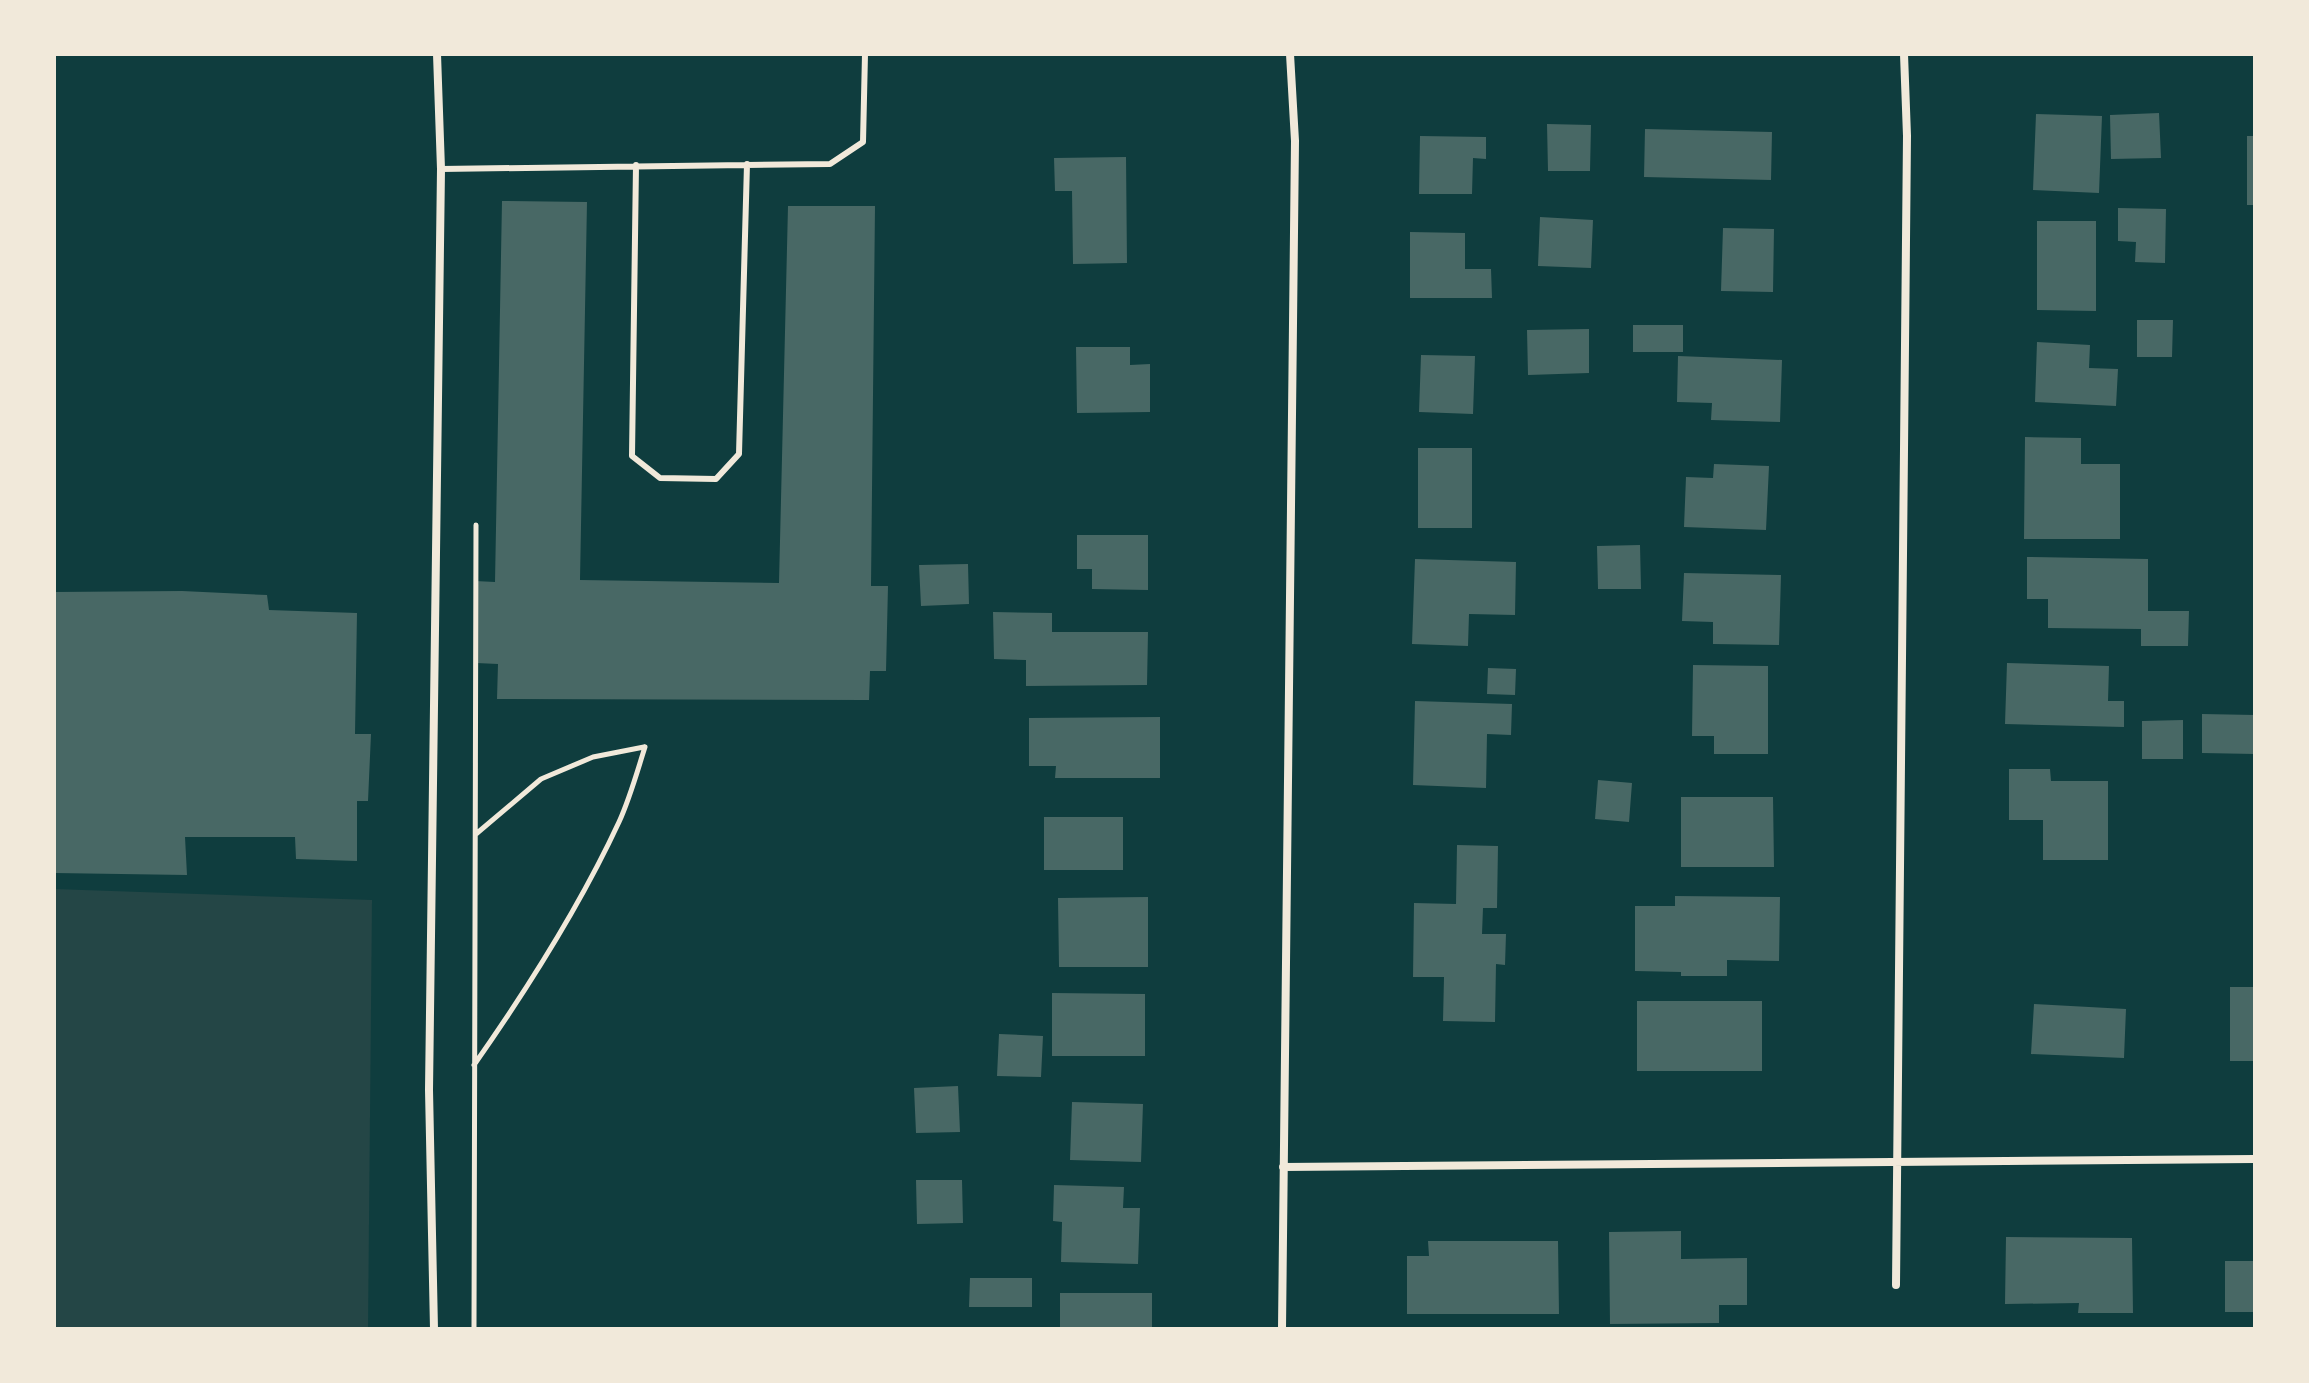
<svg xmlns="http://www.w3.org/2000/svg" width="2309" height="1383" viewBox="0 0 2309 1383" font-family="'Source Sans 3',sans-serif">
  <style>
    .green { fill: #244646 }
    .building { fill: #486865 }
    .lines { fill: none; stroke-linecap: round; stroke-linejoin: round }
    .path { stroke: #f1e9da; stroke-width: 5 }
    .service { stroke: #f1e9da; stroke-width: 6 }
    .minor { stroke: #f1e9da; stroke-width: 8 }
  </style>
  <rect width="100%" height="100%" fill="#0f3d3e"/>
  <path class="green" d="M54 889 372 900 368 1329H54Z"/>
  <path class="building" d="M2159 113 2161 158 2111 159 2110 115Z
    M2036 114 2102 116 2099 193 2033 190Z
    M1547 124 1591 125 1590 171H1548Z
    M1645 129 1772 132 1771 180 1644 177Z
    M1420 136 1486 137V159L1473 158 1472 194H1419Z
    M2247 136H2255V205H2247Z
    M1126 157 1127 263 1073 264 1072 191H1055L1054 158Z
    M502 201 587 202 580 580 779 583 788 206H875L871 586H888L886 671H870L869 700 497 699 498 664 476 663 475 581 495 582Z
    M2118 208 2166 209 2165 263 2135 262 2136 242 2118 241Z
    M1540 217 1593 220 1591 268 1538 266Z
    M2037 221H2096V311L2037 310Z
    M1723 228 1774 229 1773 292 1721 291Z
    M1410 232 1465 233V269H1491L1492 298H1410Z
    M2137 320H2173L2172 357H2137Z
    M1633 325H1683V352H1633Z
    M1589 329V373L1528 375 1527 330Z
    M2037 342 2090 345 2089 368 2118 369 2116 406 2035 402Z
    M1076 347H1130V365L1150 364V412L1077 413Z
    M1421 355 1475 356 1473 414 1419 412Z
    M1678 356 1782 360 1780 422 1711 420 1712 403 1677 402Z
    M2025 437 2081 438V464H2120V539H2024Z
    M1418 448H1472V528H1418Z
    M1714 464 1769 466 1766 530 1684 527 1686 477 1713 478Z
    M1077 535H1148V590L1092 589V569H1077Z
    M1640 545 1641 589H1598L1597 546Z
    M2027 557 2148 559V611H2189L2188 646H2141V629L2048 628V599H2027Z
    M1415 559 1516 562 1515 615 1469 614 1468 646 1412 644Z
    M968 564 969 604 921 606 919 565Z
    M1684 573 1781 575 1779 645 1713 644V622L1682 621Z
    M182 591 267 595 269 610 357 613 355 734H371L368 801H357V861L296 859 295 837H185L187 875 54 873V592Z
    M993 612 1052 613V632H1148L1147 685 1026 686V660L994 659Z
    M2007 663 2109 666 2108 701H2124V727L2005 724Z
    M1693 665 1768 666V754H1714V736H1692Z
    M1488 668 1516 669 1515 695 1487 694Z
    M1415 701 1512 704 1511 735 1487 734 1486 788 1413 785Z
    M2202 714 2255 715V754L2202 753Z
    M1160 717V778H1055L1056 766H1029V718Z
    M2183 720V759H2142V721Z
    M2009 769H2050L2051 781H2108V860H2043V820H2009Z
    M1598 780 1632 783 1629 822 1595 819Z
    M1681 797H1773L1774 867H1681Z
    M1044 817H1123V870H1044Z
    M1457 845 1498 846 1497 908H1483L1482 934H1506L1505 965 1496 964 1495 1022 1443 1021 1444 977H1413L1414 903 1456 904Z
    M1675 896 1780 897 1779 961 1727 960V976H1681V972L1635 971V906H1675Z
    M1148 897V967H1059L1058 898Z
    M2230 987H2255V1061H2230Z
    M1052 993 1145 994V1056H1052Z
    M1637 1001H1762V1071H1637Z
    M2034 1004 2126 1009 2124 1058 2031 1054Z
    M999 1034 1043 1036 1041 1077 997 1076Z
    M958 1086 960 1132 916 1133 914 1088Z
    M1072 1102 1143 1104 1141 1162 1070 1160Z
    M916 1180H962L963 1223 917 1224Z
    M1054 1185 1124 1187 1123 1208H1140L1138 1264 1061 1262 1062 1222 1053 1221Z
    M1681 1231V1259L1747 1258V1305H1719V1323L1610 1324 1609 1232Z
    M2006 1237 2132 1238 2133 1313H2078L2079 1303 2005 1304Z
    M1428 1241H1558L1559 1314H1407V1256H1429Z
    M2225 1261H2255V1312H2225Z
    M970 1278H1032V1307H969Z
    M1060 1293H1152V1329H1060Z"/>
  <g class="lines">
    <path class="path" d="M476 834 541 779 593 757 644 747
      M474 1065C528 988 579 908 619 822 630 798 637 772 645 747
      M474 1329 476 525"/>
    <path class="service" d="M636 165 632 456 660 478 716 479 739 454 747 164
      M441 169 830 164 863 142 865 54"/>
    <path class="minor" d="M1283 1167 2255 1159
      M1896 1285 1907 136 1904 54
      M434 1329 429 1090 441 169 437 54
      M1282 1329 1295 141 1290 54"/>
  </g>
  <rect width="2309" height="1383" fill="none" stroke="#f1e9da" stroke-width="112"/>
</svg>
